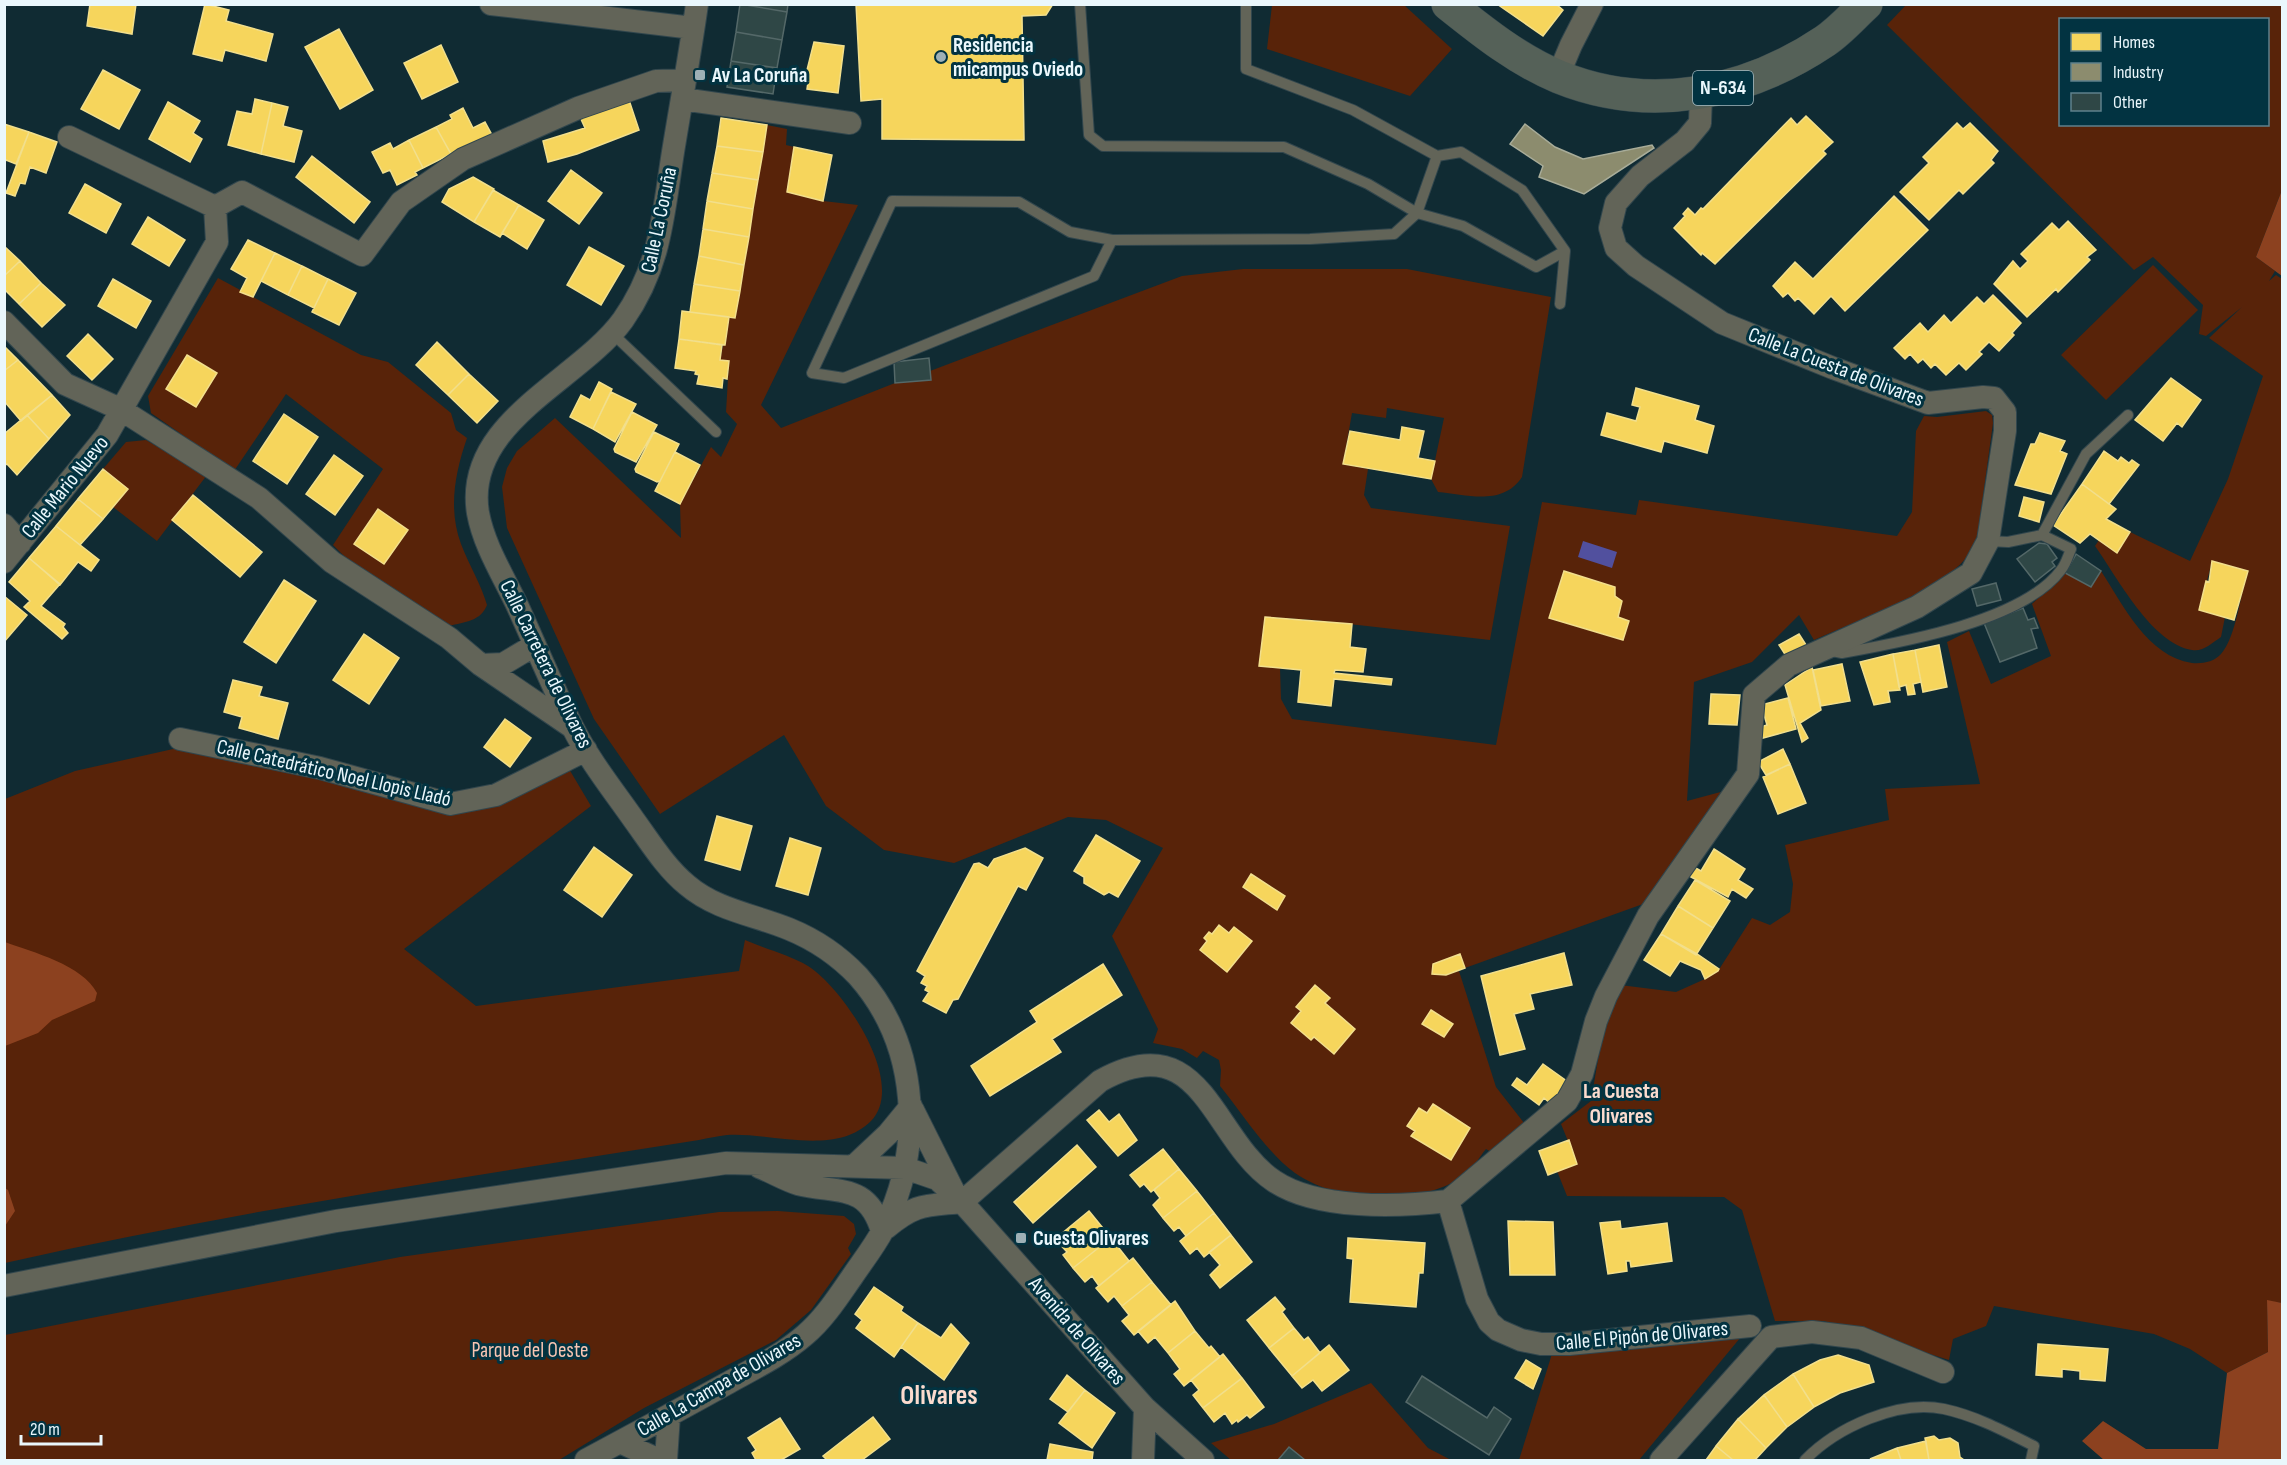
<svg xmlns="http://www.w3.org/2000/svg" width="2287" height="1465" viewBox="0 0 2287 1465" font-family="'Sofia Sans Condensed',sans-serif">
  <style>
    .green { fill: #582309; fill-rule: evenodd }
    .forest { fill: #8c411f }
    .water { fill: #51509e }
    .homes { fill: #f6d55c; stroke: #f2df8c; stroke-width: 1.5 }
    .industry { fill: #8c8c6e; stroke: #a8ac99; stroke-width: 1.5 }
    .building { fill: #2f4746; stroke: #546868; stroke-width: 1.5 }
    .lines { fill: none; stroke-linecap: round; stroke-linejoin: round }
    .lane-casing { stroke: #31464d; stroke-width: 12 }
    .street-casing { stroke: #31464d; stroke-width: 24 }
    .highway-casing { stroke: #31464d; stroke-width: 34 }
    .lane { stroke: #626458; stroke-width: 10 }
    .street { stroke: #626458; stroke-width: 22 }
    .highway { stroke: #556158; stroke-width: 33 }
    .poi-dot { fill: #9eb0b6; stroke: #023341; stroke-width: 2 }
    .labels { text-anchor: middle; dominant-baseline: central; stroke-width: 6; stroke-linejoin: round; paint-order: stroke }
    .shield { fill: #023341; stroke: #a4bcc4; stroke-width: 1.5 }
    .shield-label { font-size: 20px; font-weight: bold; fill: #eaf7fc }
    .poi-label { font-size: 21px; font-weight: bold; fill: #eaf7fc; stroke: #023341; text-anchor: start }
    .street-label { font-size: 21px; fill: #eaf7fc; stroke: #023341 }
    .park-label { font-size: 21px; fill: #f8c5b2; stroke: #023341 }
    .neighbourhood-label { font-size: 22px; font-weight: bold; fill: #fbdbce; stroke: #023341 }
    .district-label { font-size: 27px; font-weight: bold; fill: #fbdbce; stroke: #023341 }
  </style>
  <rect width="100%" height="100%" fill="#102b33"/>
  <path class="green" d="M1272 5H1404L1452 49 1410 96 1267 49Z
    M1906 5H2282V190L2256 257 2275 271 2269 281 2276 275 2282 279V1303L2267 1301 2268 1352 2227 1373 2190 1349 2154 1334 1994 1306 1986 1326 1953 1339 1949 1360 1824 1321H1775L1742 1210 1724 1197 1567 1196 1557 1171 1577 1163 1561 1124 1591 1101 1602 1036 1620 985 1676 992 1705 979 1718 971 1752 918 1770 925 1790 912 1793 884 1785 845 1889 820 1885 789 1980 784 1947 642 1969 631 1991 684 2051 656 2032 604 2065 573 2091 587 2101 571C2124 606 2147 656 2192 663 2202 664 2214 662 2221 654 2236 637 2241 594 2247 571L2212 562 2199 610 2225 617 2221 637C2212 643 2203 652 2192 650 2152 644 2117 577 2095 546L2099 540 2117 552 2130 532 2190 561 2228 479 2263 376 2209 338 2242 307 2206 336 2199 334 2203 305 2153 257 2134 270 1887 25ZM2060 20H2268V124H2060Z
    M767 125 787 129 786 145 794 147 788 192 823 201 858 205 761 405 781 428 895 383 931 380 930 371 1182 276 1243 269H1407L1551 297 1522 477C1503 506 1468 495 1438 492L1431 479 1444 418 1387 408 1386 418 1352 413 1343 464 1368 469 1364 495 1371 508 1510 526 1490 640 1314 620 1266 617 1259 666 1280 668 1281 699 1292 719 1496 745 1542 502 1636 515 1639 500 1897 536 1912 512 1916 431 1924 416 1937 417 1986 411 1992 415 1993 423 1978 533C1975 542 1972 550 1966 558 1936 594 1858 620 1814 640L1799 615 1752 662 1694 682 1687 801 1728 790 1643 904 1465 968 1460 954 1433 964V974L1446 975 1459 971 1496 1087 1528 1128 1491 1152 1486 1149C1479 1157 1472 1171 1463 1177 1417 1206 1340 1204 1295 1173 1267 1153 1242 1113 1220 1086L1221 1070 1219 1060 1203 1051 1197 1058 1182 1049 1153 1043 1158 1029 1112 936 1163 848 1106 820 1068 817 954 863 884 850 826 806 784 735 660 814 594 719 507 528 502 487 507 468 517 451 555 418 681 538 680 504 711 447 721 457 737 424 726 412 729 361 720 360 729 317 735 318ZM1252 874 1284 897 1277 909 1243 888Z
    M2153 265 2198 310 2106 400 2061 355Z
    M218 278 361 355 388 362 451 413 456 430 467 438C455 473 448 509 461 544 469 565 481 584 487 605 481 621 465 622 449 626L355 567 333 545 383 469 286 394 234 471 151 413 148 396Z
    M146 440 207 475 157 541 113 507 128 489 103 469 126 442Z
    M182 747 457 811 569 769 591 806 404 949 476 1006 739 971 745 940C765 949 790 955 808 966 843 988 908 1083 871 1121 835 1157 771 1132 727 1135 718 1136 708 1138 699 1140 467 1177 234 1211 5 1263V799L75 771Z
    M778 1211 844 1216 854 1224 856 1234 848 1248 851 1254 811 1310 776 1340 644 1408 559 1460H5V1335L400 1257 719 1212Z
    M1750 1326 1639 1460H1519L1555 1344Z
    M1371 1383 1428 1448 1451 1460H1231L1211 1443 1274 1424Z"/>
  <path class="forest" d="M2282 190V276L2256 257Z
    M5 942C32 952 83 965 97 993L95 1001 52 1020 38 1033 5 1046Z
    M5 1188 8 1190 15 1211 5 1226Z
    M2267 1300 2282 1303V1460H2104L2082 1441 2103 1421 2146 1449H2218L2227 1373 2268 1352Z"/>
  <path class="water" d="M1583 541 1617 552 1612 568 1578 557Z"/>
  <path class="homes" d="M90 4H136L132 34 87 26Z
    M205 4 229 10 226 21 273 34 266 61 225 50 222 61 193 54Z
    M856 4H1053L1046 15 1022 16 1024 140 882 139V99L861 101Z
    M1497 4H1556L1563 10 1543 36Z
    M339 29 373 90 340 109 305 47Z
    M814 42 844 46 838 93 807 89 809 75 806 74Z
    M441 45 458 82 422 99 404 63Z
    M103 70 140 90 119 129 81 109Z
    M255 99 272 103 261 154 228 145 237 111 252 114Z
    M629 100 639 130 577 154 548 162 543 141 585 128 580 117Z
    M168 102 200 121 193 133 202 139 190 162 149 139Z
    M272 103 288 107 283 126 302 131 294 162 261 154Z
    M463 108 473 128 485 122 492 135 451 154 436 127 452 119 450 115Z
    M1806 116 1833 142 1823 151 1826 154 1715 264 1702 253 1701 255 1674 228 1685 216 1683 214 1688 208 1695 215 1701 208 1703 209 1791 118 1797 125Z
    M721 118 767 125 763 152 717 146Z
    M1957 123 1963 129 1970 123 1998 151 1991 160 1994 163 1963 194 1959 190 1929 220 1900 192 1929 163 1923 157Z
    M4 124 29 132 16 164 6 160 4 164Z
    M436 127 451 154 423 168 409 140Z
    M29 132 57 142 46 173 30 167 25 184 20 183 15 196 6 193Z
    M409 140 423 168 415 172 417 175 397 185 390 170 383 173 372 152 390 143 393 149Z
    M717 146 763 152 758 180 712 173Z
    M794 147 832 155 823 201 787 192Z
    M312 156 370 202 354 223 296 177Z
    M571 170 602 193 579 224 548 201Z
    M712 173 758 180 753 209 707 201Z
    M473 177 494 189 474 222 442 202 449 189Z
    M85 184 121 204 106 233 69 213Z
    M493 190 519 205 500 237 474 222Z
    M1894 196 1928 230 1845 311 1831 296 1814 314 1798 298 1795 301 1788 293 1783 297 1773 286 1795 262 1813 279Z
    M707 201 753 209 749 237 703 229Z
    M519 205 544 220 527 249 502 233Z
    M148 217 185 240 169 266 132 244Z
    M2068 221 2096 250 2087 257 2090 260 2058 292 2056 289 2027 317 1994 284 2013 261 2020 269 2028 261 2021 254 2052 223 2059 230Z
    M703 229 749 237 744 265 699 256Z
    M248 240 275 253 253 297 240 292 247 278 231 269Z
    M4 246 20 261 4 276Z
    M589 247 624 266 601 305 567 285Z
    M275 253 302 266 288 295 261 281Z
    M699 256 744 265 740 291 694 284Z
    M20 261 41 283 19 304 4 289V276Z
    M302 266 328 279 314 308 288 295Z
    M113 279 151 301 136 328 98 306Z
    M328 279 356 293 339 325 312 312Z
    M41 283 65 305 42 327 19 304Z
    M694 284 740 291 735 318 690 312Z
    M1993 295 2021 323 2012 333 2014 335 1999 351 1989 342 1979 352 1982 354 1966 370 1959 363 1946 375 1935 364 1931 368 1923 359 1918 363 1910 354 1905 359 1894 348 1920 323 1928 332 1944 315 1951 323 1977 297 1984 304Z
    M682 311 729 317 725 345 679 339Z
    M88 334 113 359 92 380 67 356Z
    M679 339 722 345 720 360 729 361 727 379 723 378 722 388 697 384 699 375 695 374 696 371 675 368Z
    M437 342 469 374 448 395 416 365Z
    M4 346 18 360 4 371Z
    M187 355 217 373 196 407 166 389Z
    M18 360 52 395 21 421 4 401V371Z
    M469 374 498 401 477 423 448 395Z
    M2171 378 2201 400 2182 427 2177 423 2163 441 2135 420Z
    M599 382 612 389 593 429 570 417 581 395 590 400Z
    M1636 388 1699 406 1695 420 1714 426 1707 453 1664 441 1661 452 1601 435 1607 413 1636 421 1640 407 1632 405Z
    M611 392 636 404 615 442 593 429Z
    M52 395 70 415 49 439 27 415Z
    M632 412 657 425 636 462 615 452 614 449Z
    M284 414 318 437 287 484 253 461Z
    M27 415 49 439 17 475 7 464 4 466V434Z
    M1402 427 1424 431 1418 458 1435 461 1431 479 1343 464 1350 431 1400 440Z
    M654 432 679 444 660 481 657 482 636 472 635 469Z
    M2040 433 2065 441 2060 451 2067 454 2051 494 2015 485 2031 444H2035Z
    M2104 451 2118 461 2121 457 2129 463 2132 460 2139 465 2109 504 2082 484Z
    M675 452 700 465 680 504 655 491Z
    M334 455 363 476 335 515 306 494Z
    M103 469 128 489 103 519 78 499Z
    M2082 484 2116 509 2106 519 2130 532 2117 553 2090 534 2080 543 2053 525Z
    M193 495 262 552 240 577 172 520Z
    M2024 497 2044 502 2039 522 2019 516Z
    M78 499 103 519 80 545 56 526Z
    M378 509 408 530 384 564 354 544Z
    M56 526 99 560 91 571 78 562 60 585 29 558Z
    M29 558 60 584 41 606 65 624 63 627 68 633 62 639 24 607 30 601 9 582Z
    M2212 561 2248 571 2234 620 2199 610 2206 581 2209 582Z
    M1564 571 1615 587V596L1622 601 1618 617 1629 621 1623 640 1549 618Z
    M284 580 316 601 276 663 244 642Z
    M4 596 27 615 4 642Z
    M1265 617 1352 624 1350 647 1366 649 1363 672 1335 670 1334 673 1392 679 1391 685 1334 679 1331 706 1298 702 1301 670 1259 666Z
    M364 634 399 658 369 704 333 680Z
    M1799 634 1808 648 1788 659 1779 645Z
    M1939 645 1947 687 1923 692 1915 650Z
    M1915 650 1921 682 1913 684 1915 694 1908 695 1906 685 1899 687 1893 654Z
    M1893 654 1900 690 1888 691 1890 702 1874 705 1860 662Z
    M1842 664 1850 701 1821 706 1813 670Z
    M1812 667 1821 710 1800 723 1808 738 1802 742 1785 685Z
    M233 680 262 687 259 696 288 703 278 739 239 728 242 717 224 712Z
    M1711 694 1740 695 1737 725 1709 724Z
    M1788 698 1796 729 1756 740 1757 728 1767 725 1761 705Z
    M505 719 531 738 510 767 484 747Z
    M1783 749 1790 764 1766 775 1758 762Z
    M1790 764 1806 803 1778 814 1763 777Z
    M717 816 752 826 740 870 705 860Z
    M1096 835 1140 861 1118 897 1109 892 1104 895 1084 883V877L1074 871Z
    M790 838 821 848 808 895 776 886Z
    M594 847 632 875 602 917 564 890Z
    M1025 848 1043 858 1026 890 1018 886 958 999 953 1000 946 1013 923 1001 929 992 925 990 927 986 921 983 925 976 917 971 974 864 979 863 988 868 994 859Z
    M1714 849 1745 869 1738 880 1753 889 1746 898 1732 889 1728 897 1689 876 1694 867 1701 871Z
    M1251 874 1285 896 1277 910 1243 887Z
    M1695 880 1730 901 1713 928 1678 906Z
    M1678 906 1713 928 1696 955 1661 934Z
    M1219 925 1229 933 1234 927 1252 941 1227 972 1200 950 1207 941 1204 938 1209 932 1212 934Z
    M1661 934 1697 954 1719 969 1718 971 1705 979 1701 970 1680 961 1670 976 1644 960Z
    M1564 953 1572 985 1530 994 1534 1009 1514 1014 1525 1049 1500 1055 1481 976Z
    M1460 954 1465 968 1446 975 1432 974 1433 964Z
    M1103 964 1122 995 1052 1039 1061 1052 990 1096 971 1066 1037 1022 1030 1011Z
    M1315 985 1330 998 1325 1003 1355 1029 1334 1054 1314 1037 1311 1040 1291 1023 1301 1011 1296 1007Z
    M1431 1010 1453 1024 1444 1037 1422 1024Z
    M1543 1064 1568 1082 1551 1104 1544 1098 1539 1105 1512 1085 1517 1078 1527 1085Z
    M1433 1104 1470 1128 1451 1160 1411 1136 1415 1131 1407 1126 1419 1108 1427 1113Z
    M1099 1110 1109 1122 1119 1114 1137 1140 1118 1156 1087 1120Z
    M1569 1140 1577 1164 1548 1175 1539 1151Z
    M1077 1145 1096 1167 1033 1223 1014 1202Z
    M1163 1149 1179 1169 1151 1192 1144 1184 1140 1187 1130 1175Z
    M1179 1169 1197 1191 1163 1218 1153 1205 1160 1198 1154 1190Z
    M1197 1191 1214 1213 1186 1236 1179 1227 1174 1231 1163 1218Z
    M1089 1211 1111 1238 1073 1268 1063 1255 1067 1252 1055 1239Z
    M1214 1213 1231 1235 1204 1257 1197 1248 1190 1254 1180 1241Z
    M1508 1221 1553 1222 1555 1275H1510Z
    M1620 1221 1621 1229 1667 1223 1672 1261 1631 1267 1630 1261H1626L1627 1271 1608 1274 1600 1223Z
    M1231 1235 1252 1262 1220 1288 1210 1275 1220 1265 1209 1252Z
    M1111 1238 1129 1261 1099 1286 1092 1276 1085 1282 1073 1268Z
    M1348 1238 1425 1243 1423 1273H1419L1416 1307 1350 1302 1353 1259 1347 1258Z
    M1133 1258 1152 1282 1122 1306 1114 1296 1108 1302 1096 1288Z
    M1152 1282 1171 1305 1134 1335 1122 1321 1129 1315 1122 1306Z
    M874 1287 903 1307 901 1311 918 1323 894 1357 856 1328 862 1320 855 1314Z
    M1275 1297 1285 1309 1282 1312 1294 1328 1269 1348 1247 1320Z
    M1175 1301 1195 1331 1168 1353 1155 1337 1148 1343 1138 1331Z
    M918 1323 941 1338 951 1324 969 1343 944 1380 901 1347Z
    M1294 1328 1304 1340 1308 1337 1320 1353 1292 1376 1269 1348Z
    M1195 1331 1209 1348 1211 1346 1220 1357 1184 1386 1174 1374 1180 1369 1168 1353Z
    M2038 1344 2108 1349 2105 1381 2080 1379V1371L2062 1369V1377L2036 1375Z
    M1329 1345 1349 1370 1322 1391 1313 1380 1302 1388 1292 1376Z
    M1223 1354 1242 1378 1203 1408 1193 1395 1199 1390 1191 1380Z
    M1838 1355 1869 1365 1874 1382 1840 1393 1814 1407 1793 1374 1820 1360Z
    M1526 1360 1541 1369 1533 1389 1515 1378Z
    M1793 1374 1814 1407 1787 1427 1764 1395Z
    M1067 1375 1085 1390 1068 1412 1050 1399Z
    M1242 1378 1264 1407 1250 1418 1247 1415 1238 1422 1237 1420 1232 1424 1225 1413 1214 1422 1203 1408Z
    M1085 1390 1115 1413 1092 1448 1059 1423Z
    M1764 1395 1787 1427 1766 1448 1738 1419Z
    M873 1417 890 1439 862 1460H827L823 1456Z
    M780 1418 800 1449 781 1460H756L752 1453 756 1450 748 1438Z
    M1738 1419 1766 1448 1755 1460H1733L1716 1446Z
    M1934 1436 1939 1440 1950 1438 1958 1443 1960 1457 1964 1460H1929L1925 1438Z
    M1926 1441 1929 1460H1901L1897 1448Z
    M1050 1444 1093 1452 1092 1460H1047Z
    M1716 1446 1733 1460H1706Z
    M1897 1448 1901 1460 1870 1459Z"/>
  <path class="industry" d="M1525 124 1555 147 1583 159 1652 145 1654 148 1584 194 1539 177 1543 166 1510 144Z"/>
  <path class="building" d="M740 4 787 12 782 40 736 32Z
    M741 4H788L787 12Z
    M736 32 782 40 777 68 731 61Z
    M731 61 777 68 773 94 727 87Z
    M929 358 931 380 895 383 894 362Z
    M2039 543 2047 544 2057 558 2052 562 2055 566 2035 582 2017 559Z
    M2076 554 2101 571 2091 587 2065 573Z
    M1996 583 2001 600 1977 606 1972 589Z
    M2023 608 2028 620 2034 618 2038 628 2031 629 2037 648 2000 662 1984 623Z
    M1422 1376 1487 1418 1494 1407 1511 1419 1489 1455 1406 1402Z
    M1289 1447 1305 1460H1278Z"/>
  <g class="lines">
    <defs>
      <path id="lane" d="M1080 4 1089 135 1103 146 1284 147 1368 184 1417 213 1463 226 1536 267 1565 251
        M1437 156 1461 152 1522 190 1565 251 1560 304
        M1112 240 1094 276 844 378 812 373 892 201 1019 202 1070 232 1112 240 1310 239 1394 234 1417 213 1437 156 1353 110 1246 69V4
        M613 334 716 432
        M2042 535 2086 454 2128 415
        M1832 651 1842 653C1903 642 2023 621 2061 570 2066 564 2068 556 2071 549L2042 535 2008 542 1988 541
        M1805 1460C1836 1428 1898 1399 1944 1409 1976 1416 2004 1431 2034 1446L2031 1460"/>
      <path id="street" d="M491 4 693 28
        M1558 76 1571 45 1592 4
        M682 99 850 123
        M215 207 242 192 362 255 401 202 463 159 578 108 656 81 685 80
        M4 322 65 384 120 409 259 498 332 562 449 638 481 665 572 727
        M4 525 20 543
        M4 562 107 435 217 242 215 207 69 137
        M481 665 503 664 535 645
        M180 739 320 768 450 804 496 795 586 750
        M913 1110 953 1190
        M855 1165 888 1134 911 1106
        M759 1167C772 1172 785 1180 798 1184 838 1194 867 1182 882 1231
        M1448 1201 1567 1101 1582 1074 1596 1021 1606 996 1648 916 1748 774 1754 695 1789 665 1917 607 1971 573 1988 541 2005 431V412L1994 398 1983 397 1928 403 1833 368 1722 323 1636 266 1616 248 1610 228 1616 203 1640 176 1685 141 1700 123 1701 94
        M1448 1201 1477 1299 1489 1322 1498 1330 1521 1340 1541 1344H1569L1750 1326
        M962 1202 1100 1081C1203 1023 1211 1139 1274 1181 1317 1210 1398 1207 1448 1201
        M886 1228C916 1203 925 1206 962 1202
        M4 1286 336 1221 726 1163 905 1168 937 1179 962 1202 1145 1408 1203 1460
        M620 1442 659 1460
        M586 1460C633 1435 679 1410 726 1384 753 1369 782 1355 805 1335 824 1319 838 1297 852 1277 862 1262 874 1247 883 1230 924 1149 920 1046 858 976 838 955 816 940 789 929 755 915 716 910 687 885 666 868 650 842 634 820 613 790 589 760 572 726 553 687 536 647 518 607 504 577 484 546 478 513 463 422 579 381 623 320 661 266 663 215 673 152 681 103 690 54 697 4
        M666 1460 669 1415
        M1143 1460 1145 1408
        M1661 1460 1771 1337 1812 1332 1861 1338 1943 1372"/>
      <path id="highway" d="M1448 4C1483 32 1518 60 1559 77 1650 114 1746 94 1825 41 1840 31 1853 16 1866 4"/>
    </defs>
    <use href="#lane" class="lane-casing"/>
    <use href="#street" class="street-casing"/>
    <use href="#highway" class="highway-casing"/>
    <use href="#lane" class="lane"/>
    <use href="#street" class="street"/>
    <use href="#highway" class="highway"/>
  </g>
  <g class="poi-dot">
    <circle cx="941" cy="57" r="6"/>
    <rect x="694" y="69" width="12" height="12" rx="3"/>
    <rect x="1015" y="1232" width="12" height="12" rx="3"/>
  </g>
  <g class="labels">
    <rect class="shield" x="1693" y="71" width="60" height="34" rx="4.5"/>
    <g class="shield-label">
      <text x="1723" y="88">N-634</text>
    </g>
    <g class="poi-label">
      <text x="953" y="45">Residencia<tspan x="953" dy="24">micampus Oviedo</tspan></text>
      <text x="712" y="75">Av La Coruña</text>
      <text x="1033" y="1238">Cuesta Olivares</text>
    </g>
    <g class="street-label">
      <text transform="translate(659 220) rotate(-78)">Calle La Coruña</text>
      <text transform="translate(1836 367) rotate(21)">Calle La Cuesta de Olivares</text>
      <text transform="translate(65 487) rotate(-51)">Calle Mario Nuevo</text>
      <text transform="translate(546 664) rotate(64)">Calle Carretera de Olivares</text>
      <text transform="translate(334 773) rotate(13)">Calle Catedrático Noel Llopis Lladó</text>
      <text transform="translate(1077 1331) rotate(49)">Avenida de Olivares</text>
      <text transform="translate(1642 1336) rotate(-5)">Calle El Pipón de Olivares</text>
      <text transform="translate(719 1385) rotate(-30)">Calle La Campa de Olivares</text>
    </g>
    <g class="park-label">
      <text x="530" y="1350">Parque del Oeste</text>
    </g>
    <g class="neighbourhood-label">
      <text x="1621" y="1091">La Cuesta<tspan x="1621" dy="25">Olivares</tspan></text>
    </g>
    <g class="district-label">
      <text x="939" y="1396">Olivares</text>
    </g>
  </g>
  <rect width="2287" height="1465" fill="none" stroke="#eaf7fc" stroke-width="12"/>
  <rect x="2059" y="18" width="210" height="108" fill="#023341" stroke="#5f818c" stroke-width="1.5"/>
  <rect x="2071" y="33" width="30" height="18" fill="#f6d55c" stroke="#5f818c" stroke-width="1.5"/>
  <text x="2113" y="48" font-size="18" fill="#eaf7fc">Homes</text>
  <rect x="2071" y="63" width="30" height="18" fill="#8c8c6e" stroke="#5f818c" stroke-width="1.5"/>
  <text x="2113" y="78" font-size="18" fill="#eaf7fc">Industry</text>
  <rect x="2071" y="93" width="30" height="18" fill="#2f4746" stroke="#5f818c" stroke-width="1.5"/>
  <text x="2113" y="108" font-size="18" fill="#eaf7fc">Other</text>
  <path d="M21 1435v9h80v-9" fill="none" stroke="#eaf7fc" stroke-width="3"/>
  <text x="30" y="1435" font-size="18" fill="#eaf7fc" stroke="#023341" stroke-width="4.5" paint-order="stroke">20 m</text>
</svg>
